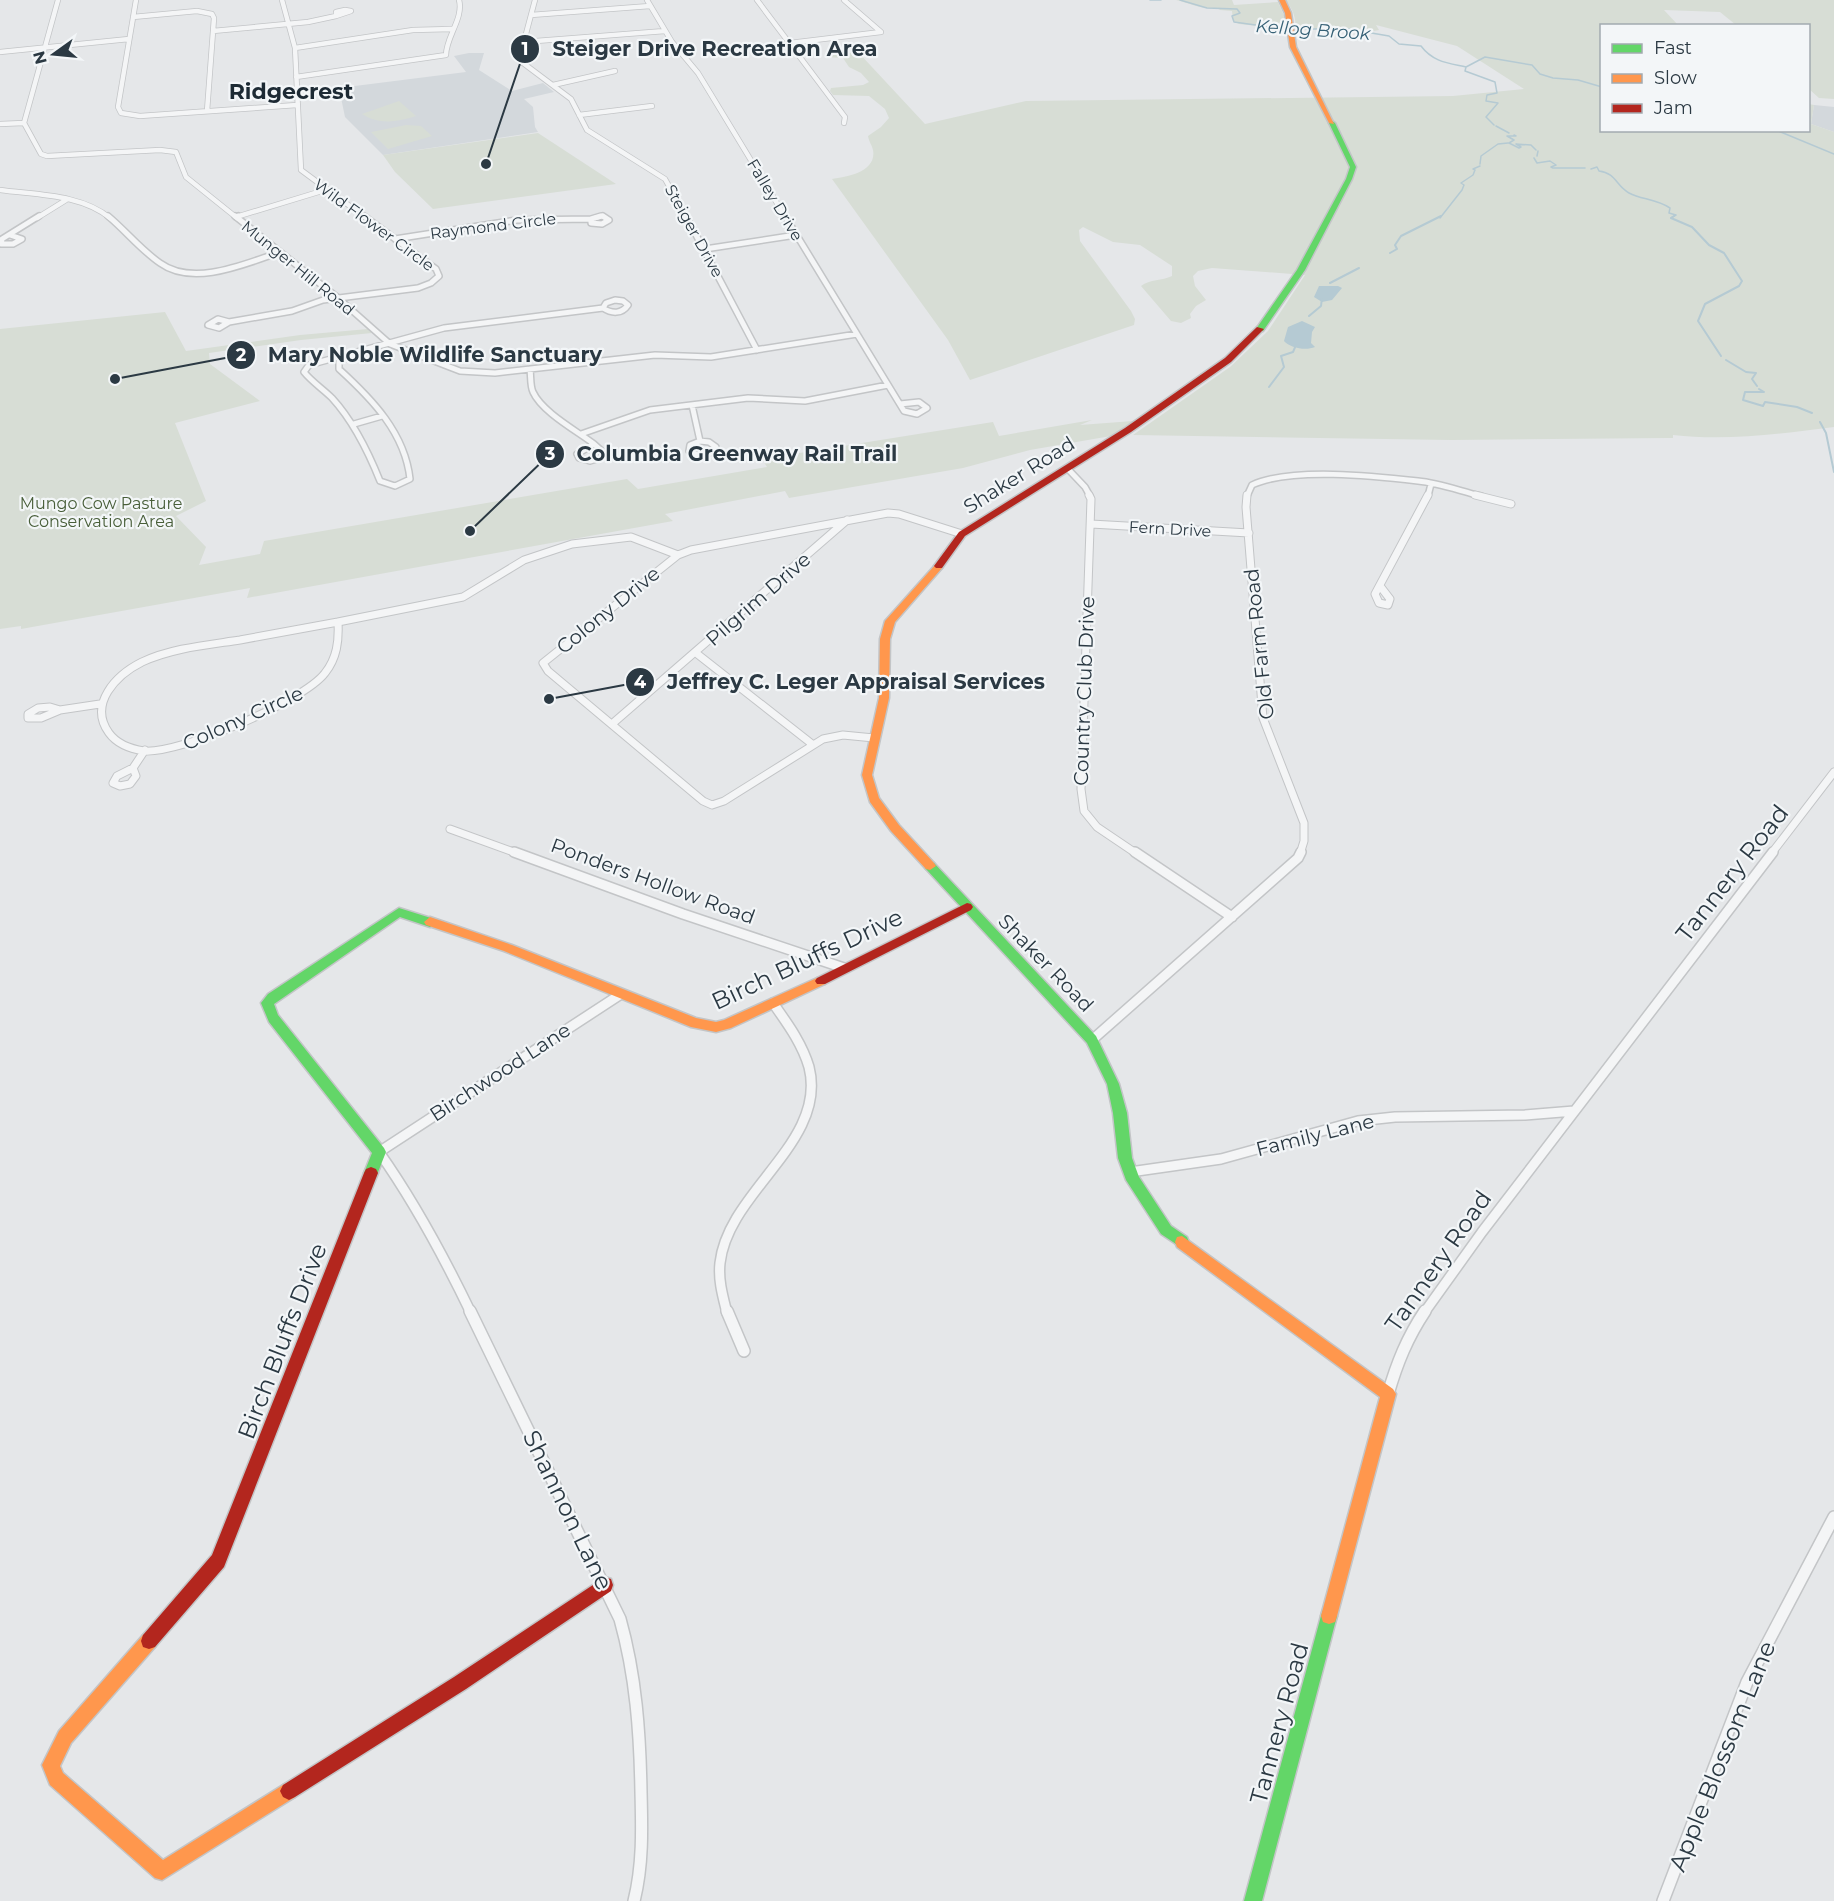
<svg xmlns="http://www.w3.org/2000/svg" width="1834" height="1901" viewBox="0 0 1834 1901" font-family="Montserrat,sans-serif">
  <style>
    .built { fill: #d3d8dc }
    .green { fill: #d7ddd5 }
    .water { fill: #b5cad3 }
    .lines { fill: none; stroke-linecap: round; stroke-linejoin: round }
    .stream-far1 { stroke: #b5cad3; stroke-width: 1.5 }
    .stream { stroke: #b5cad3; stroke-width: 2 }
    .street-far4-casing { stroke: #c3c5c7; stroke-width: 6 }
    .street-far3-casing { stroke: #c3c5c7; stroke-width: 8 }
    .street-far2-casing { stroke: #c3c5c7; stroke-width: 9 }
    .street-far1-casing { stroke: #c3c5c7; stroke-width: 12 }
    .street-casing { stroke: #c3c5c7; stroke-width: 14 }
    .fast-casing { stroke: #c3c5c7; stroke-width: 3 }
    .slow-casing { stroke: #c3c5c7; stroke-width: 3 }
    .jam-casing { stroke: #c3c5c7; stroke-width: 3 }
    .street-far4 { stroke: #f4f5f6; stroke-width: 4.5 }
    .street-far3 { stroke: #f4f5f6; stroke-width: 5 }
    .street-far2 { stroke: #f4f5f6; stroke-width: 7 }
    .street-far1 { stroke: #f4f5f6; stroke-width: 9 }
    .street { stroke: #f4f5f6; stroke-width: 11 }
    .fast { fill: #63d668; fill-rule: evenodd }
    .slow { fill: #ff974d; fill-rule: evenodd }
    .jam { fill: #b3261e; fill-rule: evenodd }
    .labels { text-anchor: middle; dominant-baseline: central; stroke-width: 4.5; stroke-linejoin: round; paint-order: stroke }
    .far-street-label { font-size: 16px; fill: #2b3943; stroke: #f3f6f8 }
    .far-park-label { font-size: 16px; fill: #485e39; stroke: #f3f6f8 }
    .far-water-label { font-size: 18px; font-style: italic; fill: #366176; stroke: #f3f6f8 }
    .street-label { font-size: 20px; fill: #2b3943; stroke: #f3f6f8 }
    .far-district-label { font-size: 22px; font-weight: bold; fill: #1d2a34; stroke: #f3f6f8 }
    .near-street-label { font-size: 24px; fill: #2b3943; stroke: #f3f6f8 }
    .leader { fill: none; stroke: #2b3943; stroke-width: 2 }
    .callout-dot { fill: #2b3943; stroke: #f3f6f8; stroke-width: 2 }
    .mark-label { font-size: 18px; text-anchor: middle; font-weight: bold; fill: #fff }
    .callout-label { font-size: 21px; text-anchor: middle; font-weight: bold; fill: #2b3943; stroke: #f3f6f8; stroke-width: 4.5; stroke-linejoin: round; paint-order: stroke }
  </style>
  <rect width="100%" height="100%" fill="#e5e7e9"/>
  <path class="built" d="M469 53H484L479 70 512 91 543 83 554 92 524 99 533 107 535 127 538 132 383 155 345 117 339 88 466 72 454 56Z
    M1814 105 1834 107V132L1811 124Z"/>
  <path class="green" d="M1176 0H1232L1234 5 1278 2 1287 22 1285 29 1239 24 1233 21 1232 11 1220 10 1217 8C1203 10 1189 3 1176 0Z
    M1286 0H1834V99L1819 98 1809 89 1808 26 1736 25 1720 12 1664 10 1678 25 1602 26V130H1808L1809 104 1814 105 1811 124 1834 132V427C1781 434 1726 441 1673 435V438H1667L1451 440 1133 435 1230 367 1268 331 1305 275 1212 268 1198 271 1193 276 1195 286 1206 300 1196 306 1190 314 1191 318 1181 323 1171 321 1141 286C1150 279 1162 281 1172 276V266L1140 245 1113 242 1083 227 1079 230 1080 241 1131 311 1135 319 1134 325 970 380 948 340 832 179C847 177 877 172 873 150 872 145 869 142 868 136L881 127 889 118 885 109 869 96 833 95 830 91 831 88 863 85 869 82 861 73 849 67 843 58 826 57 824 55 858 52 925 124 1026 101 1453 96 1524 89 1457 46 1376 25 1379 30 1364 33 1325 24 1319 26 1320 29H1295C1297 18 1292 9 1286 0Z
    M399 101 416 116C398 122 379 125 362 114Z
    M406 125 421 126 432 136 388 149 371 132Z
    M538 133 616 184 433 209 395 172 383 155Z
    M165 312 186 351 300 335 368 329 372 333 301 340 209 353 210 364 260 401 175 423 206 501 176 516 206 547 199 565 260 554 264 541 627 479 638 489 767 467 762 459 993 422 999 436 1092 420 1080 425 1133 421 1111 436 1030 450 963 468 789 498 785 491 665 514 673 521 247 598 250 588 21 629V626L0 629V329Z"/>
  <path class="water" d="M1319 286H1338L1342 288 1332 300 1322 302 1314 297Z
    M1302 321 1315 327 1312 332 1311 343 1315 347C1306 351 1290 348 1284 341L1288 327Z"/>
  <g class="lines">
    <path class="stream-far1" d="M1150 0H1161
      M1180 0 1207 8 1237 9 1240 13 1232 16 1234 22 1284 29H1348L1389 36 1399 44 1421 46C1433 62 1448 63 1466 67L1465 71 1495 82 1497 93 1487 95 1486 101 1498 103 1486 117 1494 125
      M1466 67 1485 57 1532 65 1540 74 1553 78 1578 80 1602 87
      M1496 126 1509 133
      M1776 130 1834 154
      M1514 135 1516 136H1507L1514 140 1509 143 1519 148 1521 147 1516 144 1531 145 1536 150
      M1537 156 1538 151
      M1534 158 1537 163 1550 161 1556 165 1551 167 1553 168H1585
      M1480 164 1481 156 1498 144 1508 143
      M1591 169 1597 167 1599 171C1616 173 1616 186 1629 193 1642 200 1654 198 1670 208L1669 213 1676 215 1671 218
      M1440 218 1462 190 1464 185 1461 183 1473 175 1475 170 1473 169 1480 166"/>
    <path class="stream" d="M1674 216 1671 218 1692 227 1709 245 1724 253 1742 281 1739 286 1705 304 1698 321 1721 356
      M1390 253 1397 249 1395 245 1401 236 1441 216
      M1330 283 1359 268
      M1309 316 1321 306 1322 298
      M1726 360 1746 372 1756 373 1752 379 1757 386
      M1269 387 1284 367 1281 356 1293 352 1296 345
      M1759 389 1764 392H1745L1743 400 1763 406 1765 402 1797 407 1812 413
      M1820 422 1826 433 1834 472"/>
    <defs>
      <path id="street-far4" d="M136 0 118 107 121 113 140 116 297 105
        M282 0 295 48 301 170 366 218
        M535 0 519 60 571 99 587 130 665 179 687 218
        M647 0 672 42 698 73 786 218
        M757 0 845 117 844 123
        M345 10 351 11 336 16V12Z
        M531 15 650 6
        M133 17 197 11 212 14 214 18 207 111
        M213 31 308 22 336 16
        M523 42 665 31
        M790 43 881 32 844 0
        M295 48 413 30 452 29
        M0 52 129 39
        M296 77 446 55C446 37 464 18 459 0
        M553 85 615 71
        M579 115 652 106
        M24 123 41 154 47 156 160 150 176 152 186 177 237 218
        M24 123 58 0
        M0 124 24 123
        M0 190C36 195 81 194 110 218
        M236 217 325 190
        M37 218 66 200
        M595 218 602 216 605 218"/>
      <path id="street-far3" d="M108 216C126 231 141 250 160 263 193 287 245 264 280 252
        M235 216 338 298 390 344 460 371 495 373 655 355 711 357 857 334
        M686 216 757 350
        M785 216 904 411 917 414 927 408 919 402 900 404
        M236 217 238 216
        M591 219V223L602 224 609 220 603 216
        M591 219 601 216
        M10 235 22 239 13 244H1L2 239 39 216
        M395 239 517 220 591 219
        M705 249 796 235
        M615 300 623 301 628 305C622 314 612 314 603 308L606 303Z
        M218 319 229 322 219 328 208 325Z
        M229 322 292 311 323 300 418 288 431 283 439 276 436 269 364 216
        M353 354 339 362V369C372 399 405 433 410 479L395 486 380 481C368 451 354 422 332 398 323 389 312 382 304 372L309 365 444 328 603 308
        M530 369C531 376 530 386 533 392 542 412 577 431 594 444
        M692 405 700 441
        M354 424 382 416
        M581 434 650 410 748 398 805 401 888 385
        M700 441 709 442 716 447V450L702 457 689 451 690 445Z
        M594 444 603 452 600 458 590 461 579 458 577 454Z
        M1067 468 1085 487 1090 496
        M1247 496 1252 485C1290 467 1375 476 1418 481 1439 483 1460 491 1481 496
        M1428 496 1431 484"/>
      <path id="street-far2" d="M1089 495 1091 499 1081 789 1084 811 1097 827 1137 854
        M1247 495 1246 507 1263 718 1304 823V841L1300 854
        M1475 495 1511 504
        M1091 524 1249 533
        M1380 586 1390 599 1388 605 1379 603 1375 594 1428 495
        M338 622C339 641 337 658 325 673 304 701 180 754 144 751 131 749 117 744 109 733 88 704 116 675 142 662 172 648 207 645 240 640 272 634 305 628 338 622Z
        M338 622 463 597 524 560 572 544 631 537 678 555
        M696 653 812 744
        M50 707 60 710 41 718H28V714L38 708Z
        M60 710 100 704
        M612 724 847 520
        M874 738 843 735 823 739 724 801 712 805 703 801 548 671 543 663 678 555 691 550 888 513 899 514 962 534
        M133 768 136 776 130 784 120 786 113 783 117 776Z
        M133 768 145 750
        M450 829 519 854
        M1771 854 1834 772"/>
      <path id="street-far1" d="M514 852 683 914 844 968
        M1135 852 1232 917
        M1092 1040 1298 858 1301 852
        M1130 1172 1221 1159 1358 1121 1395 1117 1525 1115 1574 1111
        M471 1313C444 1257 415 1203 379 1152L621 994
        M727 1313C723 1297 718 1280 720 1263 728 1191 828 1142 809 1067 802 1043 787 1023 773 1003
        M1424 1313 1482 1232 1773 852"/>
      <path id="street" d="M470 1311 620 1619C636 1676 640 1733 641 1792 642 1829 643 1865 634 1901
        M727 1311 744 1351
        M1388 1394C1397 1363 1407 1338 1425 1311
        M1663 1901 1747 1682 1834 1517"/>
      <path id="fast" d="M1332 121 1335 123 1356 167 1352 179 1305 270 1263 331H1257L1256 329 1297 270 1346 179 1350 167 1329 123Z
        M930 862 934 863 1096 1036 1119 1084 1127 1113 1132 1158 1139 1177 1171 1226 1187 1237 1189 1242 1187 1247 1182 1248 1161 1234 1126 1180 1118 1158 1113 1113 1107 1084 1087 1043 926 869 924 866Z
        M399 908 434 919 436 922 430 927 400 917 274 1004 278 1015 384 1148 386 1152 376 1177 371 1179 366 1177 364 1173 372 1153 269 1022 261 1003 268 994Z
        M1329 1608 1335 1610 1337 1616 1262 1901H1244L1321 1616 1323 1610Z"/>
      <path id="slow" d="M1279 0H1285L1291 13 1296 47 1334 124 1329 123 1290 47 1285 13Z
        M939 563 942 564V568L895 622 890 639 889 698 872 775 879 798 899 825 934 863 936 866 930 870 926 869 891 831 870 802 862 775 879 698 880 639 885 621 936 564Z
        M430 917 512 945 696 1018 716 1022 724 1020 817 978H825L827 981 825 984 731 1028 716 1032 691 1027 504 951 426 925 424 922Z
        M1182 1236 1393 1389 1396 1394 1337 1616 1335 1622 1329 1624 1323 1622 1321 1616 1380 1397 1177 1247 1175 1242 1177 1237Z
        M149 1633 155 1635 157 1641 155 1647 71 1743 60 1766 63 1773 163 1860 283 1785 289 1782 295 1785 298 1791 295 1797 162 1880 155 1878 50 1785 42 1765 59 1731 143 1635Z"/>
      <path id="jam" d="M1257 327 1264 329 1231 362 1131 432 965 536 942 568H936L934 566 959 532 1125 428 1225 358Z
        M967 903 971 904 973 907 971 910 825 984H817L815 981 817 978Z
        M371 1167 376 1169 378 1173 224 1567 155 1647 149 1649 143 1647 141 1641 143 1635 212 1555 364 1173 366 1169Z
        M605 1577 611 1579 613 1585 611 1591 466 1689 295 1797 289 1800 283 1797 280 1791 283 1785 454 1677Z"/>
    </defs>
    <use href="#street-far4" class="street-far4-casing"/>
    <use href="#street-far3" class="street-far3-casing"/>
    <use href="#street-far2" class="street-far2-casing"/>
    <use href="#street-far1" class="street-far1-casing"/>
    <use href="#street" class="street-casing"/>
    <use href="#fast" class="fast-casing"/>
    <use href="#slow" class="slow-casing"/>
    <use href="#jam" class="jam-casing"/>
    <use href="#street-far4" class="street-far4"/>
    <use href="#street-far3" class="street-far3"/>
    <use href="#street-far2" class="street-far2"/>
    <use href="#street-far1" class="street-far1"/>
    <use href="#street" class="street"/>
    <use href="#fast" class="fast"/>
    <use href="#slow" class="slow"/>
    <use href="#jam" class="jam"/>
  </g>
  <g class="labels">
    <g class="far-street-label">
      <text transform="translate(775 200) rotate(59)">Falley Drive</text>
      <text transform="translate(374 225) rotate(36)">Wild Flower Circle</text>
      <text transform="translate(493 226) rotate(-7)">Raymond Circle</text>
      <text transform="translate(694 231) rotate(61)">Steiger Drive</text>
      <text transform="translate(298 268) rotate(39)">Munger Hill Road</text>
      <text transform="translate(1170 529) rotate(3)">Fern Drive</text>
    </g>
    <g class="far-park-label">
      <text x="101" y="503">Mungo Cow Pasture<tspan x="101" dy="18">Conservation Area</tspan></text>
    </g>
    <g class="far-water-label">
      <text transform="translate(1313 30) rotate(4)">Kellog Brook</text>
    </g>
    <g class="street-label">
      <text transform="translate(1019 475) rotate(-32)">Shaker Road</text>
      <text transform="translate(758 599) rotate(-41)">Pilgrim Drive</text>
      <text transform="translate(608 610) rotate(-39)">Colony Drive</text>
      <text transform="translate(1259 644) rotate(-96)">Old Farm Road</text>
      <text transform="translate(1084 691) rotate(-88)">Country Club Drive</text>
      <text transform="translate(243 718) rotate(-24)">Colony Circle</text>
      <text transform="translate(653 881) rotate(20)">Ponders Hollow Road</text>
      <text transform="translate(1046 963) rotate(46)">Shaker Road</text>
      <text transform="translate(500 1072) rotate(-33)">Birchwood Lane</text>
      <text transform="translate(1315 1135) rotate(-14)">Family Lane</text>
    </g>
    <g class="far-district-label">
      <text x="291" y="91">Ridgecrest</text>
    </g>
    <g class="near-street-label">
      <text transform="translate(1732 873) rotate(-52)">Tannery Road</text>
      <text transform="translate(807 959) rotate(-25)">Birch Bluffs Drive</text>
      <text transform="translate(1438 1261) rotate(-55)">Tannery Road</text>
      <text transform="translate(282 1341) rotate(-69)">Birch Bluffs Drive</text>
      <text transform="translate(568 1510) rotate(64)">Shannon Lane</text>
      <text transform="translate(1279 1723) rotate(-75)">Tannery Road</text>
      <text transform="translate(1722 1756) rotate(-68)">Apple Blossom Lane</text>
    </g>
  </g>
  <path class="leader" d="M486 164L525 49M115 379L241 355M470 531L550 454M549 699L640 682"/>
  <g class="callout-dot">
    <circle cx="486" cy="164" r="6"/>
    <circle cx="115" cy="379" r="6"/>
    <circle cx="470" cy="531" r="6"/>
    <circle cx="549" cy="699" r="6"/>
    <circle cx="525" cy="49" r="15"/>
    <circle cx="241" cy="355" r="15"/>
    <circle cx="550" cy="454" r="15"/>
    <circle cx="640" cy="682" r="15"/>
  </g>
  <g class="mark-label">
    <text x="525" y="55">1</text>
    <text x="241" y="361">2</text>
    <text x="550" y="460">3</text>
    <text x="640" y="688">4</text>
  </g>
  <g class="callout-label">
    <text x="715" y="56">Steiger Drive Recreation Area</text>
    <text x="435" y="362">Mary Noble Wildlife Sanctuary</text>
    <text x="737" y="461">Columbia Greenway Rail Trail</text>
    <text x="856" y="689">Jeffrey C. Leger Appraisal Services</text>
  </g>
  <rect x="1600" y="24" width="210" height="108" fill="#f3f6f8" stroke="#a3aab0" stroke-width="1.5"/>
  <rect x="1612" y="44" width="30" height="9" fill="#63d668" stroke="#a3aab0" stroke-width="1.5"/>
  <text x="1654" y="54" font-size="18" fill="#2b3943">Fast</text>
  <rect x="1612" y="74" width="30" height="9" fill="#ff974d" stroke="#a3aab0" stroke-width="1.5"/>
  <text x="1654" y="84" font-size="18" fill="#2b3943">Slow</text>
  <rect x="1612" y="104" width="30" height="9" fill="#b3261e" stroke="#a3aab0" stroke-width="1.5"/>
  <text x="1654" y="114" font-size="18" fill="#2b3943">Jam</text>
  <g transform="translate(54 54) rotate(255)" stroke="#f3f6f8" stroke-width="4.5" paint-order="stroke">
  <path d="M0-4.5L10 22L0 15L-10 22Z" fill="#2b3943"/>
  <text y="-9" font-size="16" font-weight="bold" text-anchor="middle" fill="#2b3943">N</text>
  </g>
</svg>
